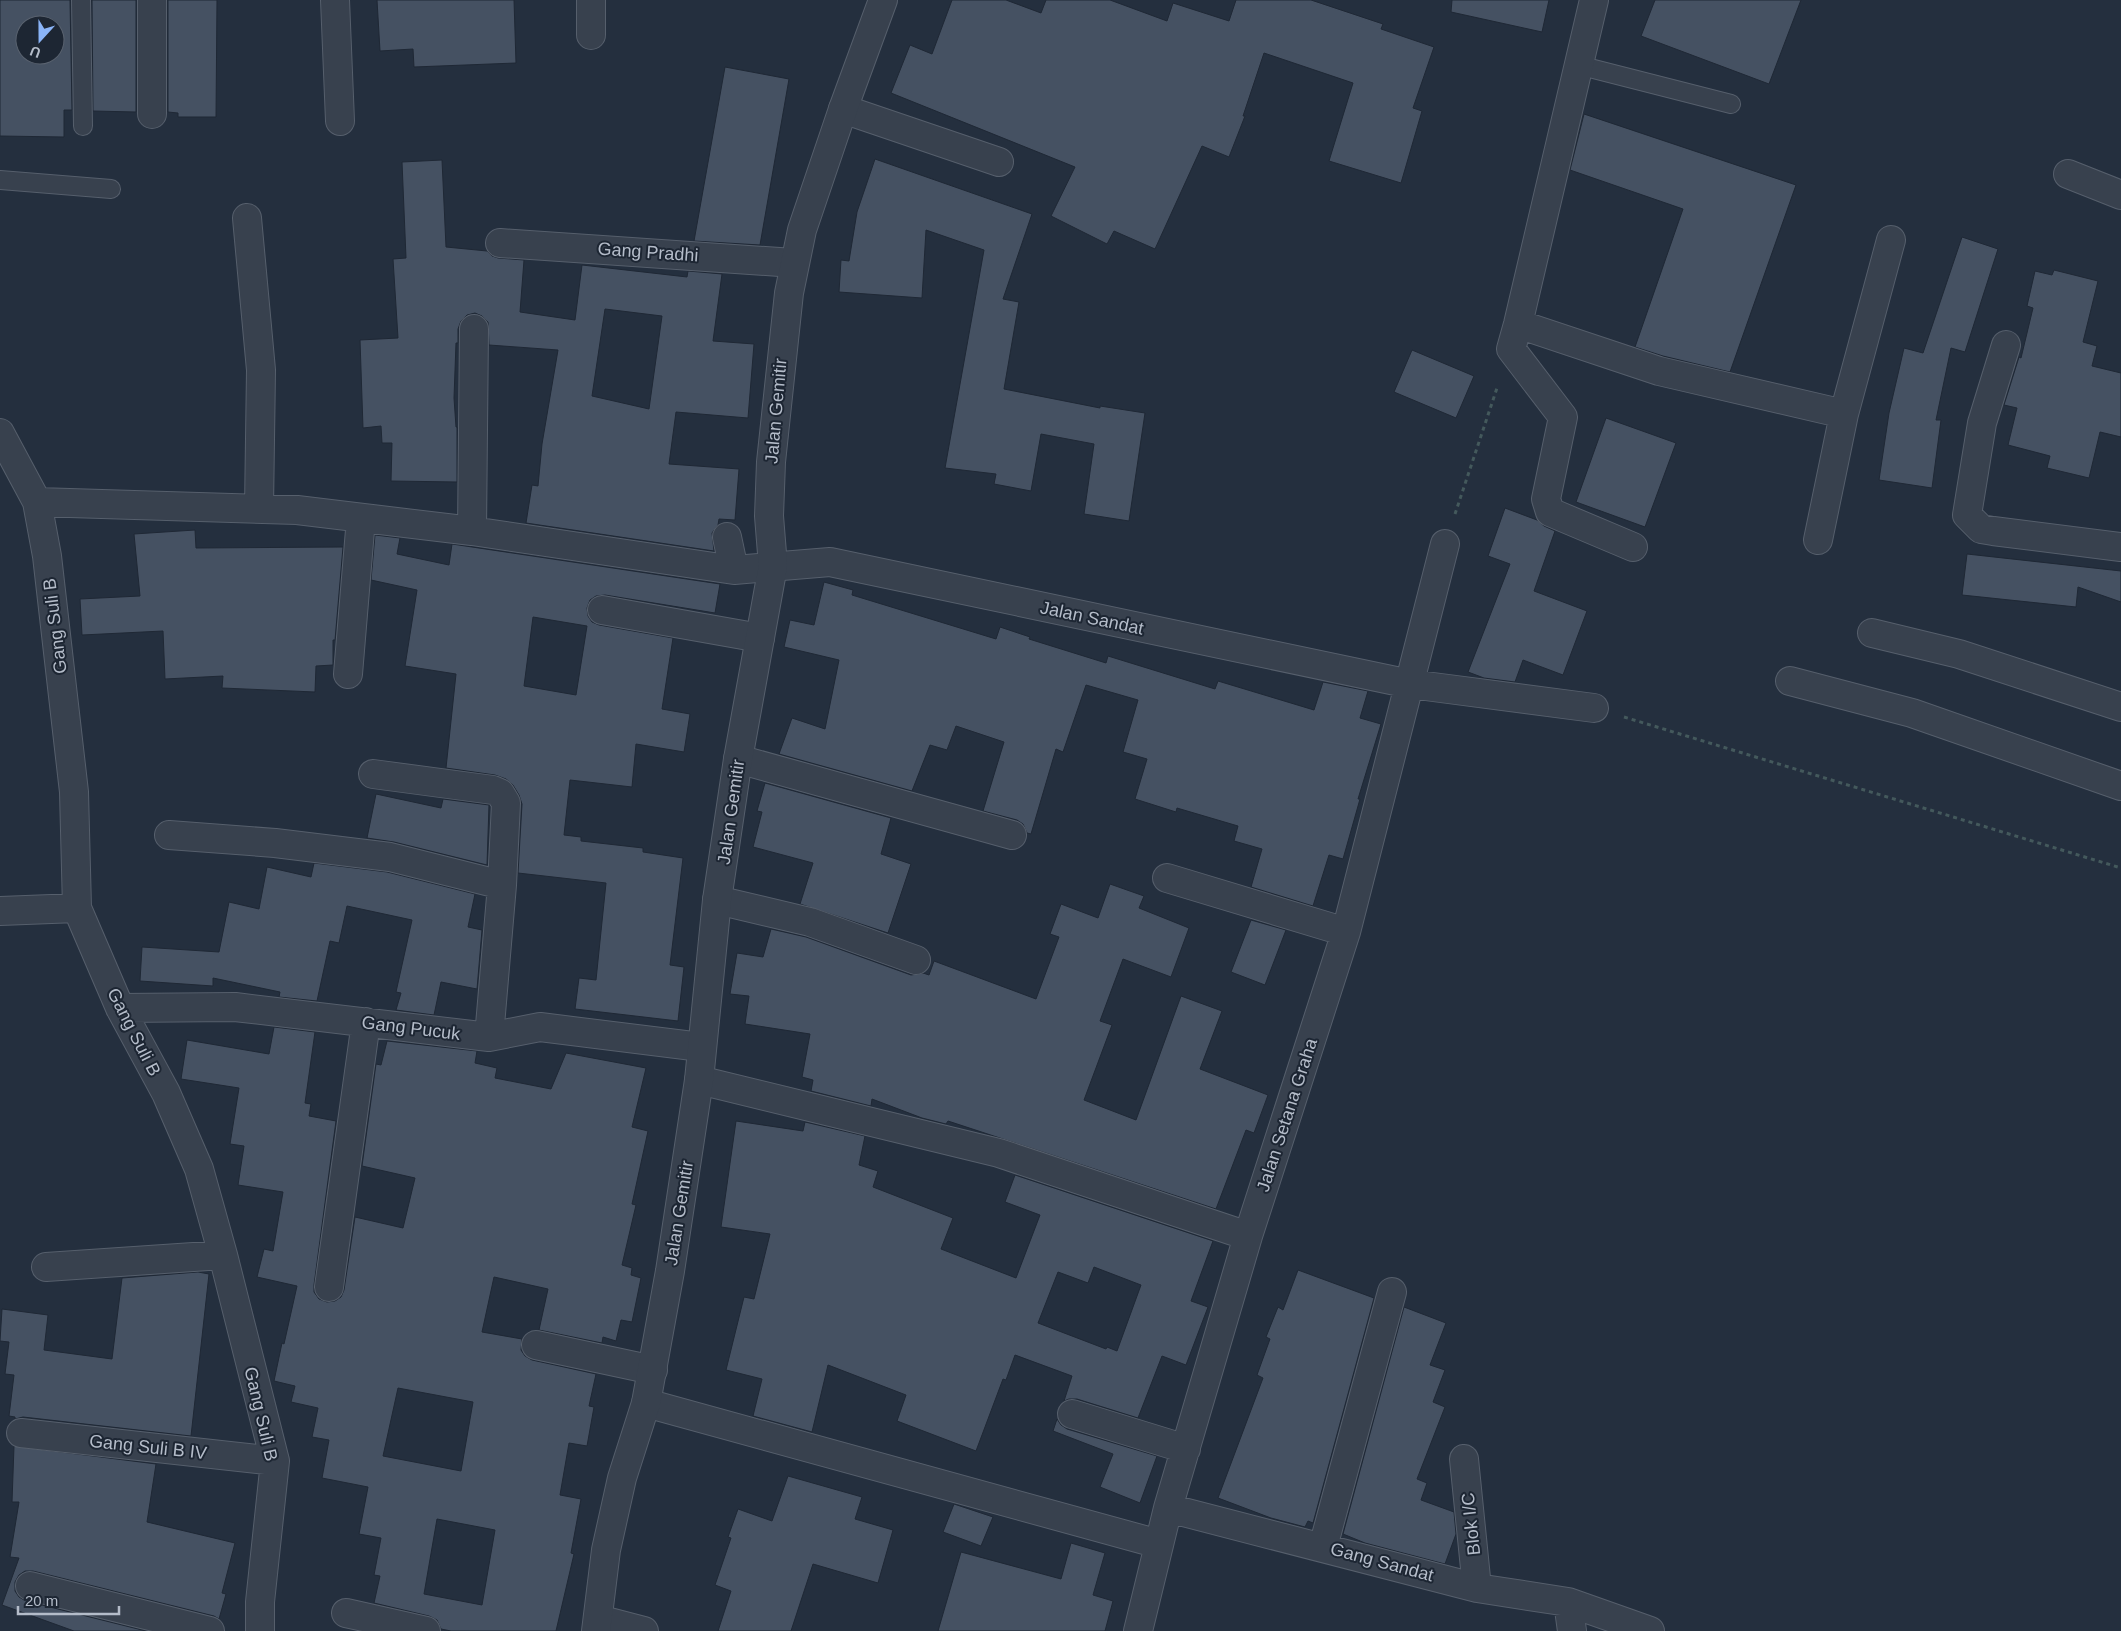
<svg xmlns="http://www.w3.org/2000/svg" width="2121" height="1631" viewBox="0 0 2121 1631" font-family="Helvetica,sans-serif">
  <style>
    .building { fill: #455162; stroke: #1f2835; fill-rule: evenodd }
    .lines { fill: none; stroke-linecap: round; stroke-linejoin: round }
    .service-casing { stroke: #565f6c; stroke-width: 20 }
    .minor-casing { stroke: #565f6c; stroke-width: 30 }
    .tertiary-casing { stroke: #565f6c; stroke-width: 30 }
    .path { stroke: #44595c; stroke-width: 3; stroke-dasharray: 4 4; stroke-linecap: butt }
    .service { stroke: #38414e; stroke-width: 18 }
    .minor { stroke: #38414e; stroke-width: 28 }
    .tertiary { stroke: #38414e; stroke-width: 28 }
    .labels { text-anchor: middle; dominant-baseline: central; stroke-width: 4; stroke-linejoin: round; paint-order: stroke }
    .street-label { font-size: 18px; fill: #b4bcc9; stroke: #1d2633 }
  </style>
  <rect width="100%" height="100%" fill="#242f3e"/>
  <path class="building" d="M0 0H70L72 110H64V137L0 136ZM25 25H55V55H25Z
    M92 0H136V112L93 111Z
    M168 0H217L216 117H178V113L168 112Z
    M377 0H514L516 63 414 67 413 49 380 51Z
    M952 0H1006L1041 13 1046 0H1110L1167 21 1173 3 1229 21 1236 0H1311L1383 24 1381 29 1434 47 1413 108 1422 111 1401 183 1329 161 1353 83 1264 53 1243 116H1245L1229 157 1202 146 1155 249 1114 231 1107 244 1051 216 1075 167 891 93 910 45 932 54Z
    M1452 0H1549L1542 32 1451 12Z
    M1655 0H1801L1769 84 1641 36Z
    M725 67 789 79 760 245 694 241Z
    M1584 114 1796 185 1730 372 1663 356 1635 347 1683 209 1570 170Z
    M875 159 1032 214 1003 299 1019 302 1004 389 1100 408V406L1145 413 1129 521 1084 514 1094 444 1041 434 1031 491 994 484 996 474 945 468 984 250 926 230 922 298 839 292 841 260 849 261 857 212Z
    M442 160 446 247 487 251 492 256 498 258 524 260 520 312 575 320 582 265 687 277 688 271 722 274 713 341 754 344 748 418 676 412 669 464 739 469 735 520 719 519 718 525 712 533 714 551 526 523 532 485 538 486 542 444 558 350 489 345 488 322 482 316 475 313 467 315 461 321 458 329V343H456L454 398 456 427H457V482L391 481 392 443H382L381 426 363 428 360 340 398 338 393 259 406 258 402 162ZM605 309 662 316 649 409 592 396Z
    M1962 237 1998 249 1965 352 1951 348 1936 420H1941L1932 488 1879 480 1889 413 1904 348 1923 353Z
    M2054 270 2098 281 2083 342 2097 346 2092 366 2121 373V437L2100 432 2089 478 2047 468 2050 456 2008 445 2017 408 2004 405 2019 357 2021 358 2033 308 2027 306 2035 271 2052 275Z
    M1412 350 1474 376 1456 418 1394 392Z
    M1606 418 1676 443 1645 527 1576 502Z
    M1505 508 1537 520 1544 526 1555 531 1534 591 1587 611 1563 675 1523 660 1515 682 1484 678 1468 672 1510 564 1488 556Z
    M195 530 196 548 343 547 335 640H333V665L316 666 315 692 222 688 223 676 165 679 163 631 82 635 80 599 140 596 134 534Z
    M375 535 400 538 397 554 449 565 452 544 720 584 715 613 605 595 596 596 590 600 587 608 588 616 592 622 599 625 673 638 662 709 690 714 684 752 636 744 632 787 570 780 564 835 581 837V841L643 848V852L683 858 670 965 684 967 678 1021 575 1009 579 978 596 980 606 883 518 873 522 804 519 795 513 785 506 779 495 775 446 768 456 674 405 666 417 590 371 580ZM533 617 587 626 576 695 524 686Z
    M1967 554 2121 571V602L2078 587 2076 607 1962 595Z
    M824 582 853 590 852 595 996 639 1000 627 1030 637 1029 639 1106 663 1108 656 1215 689 1218 681 1314 710 1323 682 1368 691 1360 718 1381 724 1358 799H1360L1343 859 1329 855 1313 906 1251 887 1262 849 1234 841 1238 826 1177 808 1176 812 1135 799 1147 759 1123 752 1138 700 1086 685 1063 752 1056 749 1031 834 1027 833 1023 824 1017 820 983 811 1004 742 956 726 947 750 930 745 912 791 779 754 792 718 825 729 839 660 784 647 790 620 814 625Z
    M765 783 891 818 881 854 911 864 888 933 800 904 813 863 753 847 762 812 757 811Z
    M376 794 441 808 443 799 489 805 487 865 394 842 367 838Z
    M314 863 387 872 475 894 468 927 482 930 477 989 441 982 434 1015 396 1010 401 993 396 992 412 920 347 906 339 943 330 941 317 1001 279 997 280 992 213 978V986L140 981 142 947 219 952 229 902 259 909 267 867 311 877Z
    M1110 884 1144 896 1139 908 1189 928 1171 977 1123 959 1100 1021 1112 1025 1084 1100 1136 1120 1181 996 1222 1011 1200 1069 1268 1095 1254 1133 1246 1130 1216 1209 948 1121 946 1124 922 1118 872 1099 871 1106 811 1091 813 1080 802 1077 810 1034 745 1024 749 996 730 994 737 953 763 957 771 929 806 937 911 975 923 973 929 975 934 961 1036 999 1059 937 1050 934 1061 904 1098 918Z
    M1251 920 1286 930 1265 985 1231 972Z
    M274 1027 315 1032 305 1103 311 1104 309 1116 336 1121 314 1285V1292L319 1299 327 1302 335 1301 341 1297 344 1290 355 1217 403 1228 415 1178 362 1166 376 1064 381 1065 387 1041 477 1051 475 1063 497 1068 495 1078 551 1089 566 1053 646 1068 632 1127 648 1131 632 1204 636 1205 622 1265 632 1268 631 1275 641 1278 632 1322 621 1320 616 1341 603 1337 602 1343 539 1330 548 1289 494 1277 482 1332 522 1339 521 1350 525 1356 532 1360 596 1374 589 1406 594 1407 587 1446 569 1443 560 1495 581 1499 571 1553 574 1554 556 1631H451L441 1629 437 1620 429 1616 374 1603 380 1576 374 1575 381 1538 359 1534 368 1487 322 1478 329 1440 312 1437 318 1408 291 1402 295 1386 274 1381 282 1343 284 1344 297 1286 257 1277 264 1249 273 1251 283 1192 238 1185 244 1146 230 1144 239 1088 181 1079 187 1040 269 1054ZM398 1388 473 1402 461 1471 383 1456ZM437 1519 495 1530 482 1605 424 1594Z
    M736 1121 803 1131 805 1122 865 1136 859 1165 878 1171 873 1187 953 1218 941 1249 1016 1278 1040 1215 1005 1202 1015 1175 1213 1241 1191 1301 1208 1307 1186 1365 1162 1356 1138 1418 1077 1399H1069L1064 1401 1072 1376 1015 1355 1006 1380 1003 1379 976 1451 897 1421 906 1395 828 1365 812 1432 753 1416 762 1379 726 1370 744 1297 754 1299 770 1234 721 1227ZM1094 1267 1141 1285 1117 1351 1107 1347 1106 1349 1038 1323 1058 1272 1088 1283Z
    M1298 1270 1374 1298 1313 1523 1308 1521 1305 1527 1271 1518 1218 1498 1263 1378 1257 1375 1270 1339 1266 1337 1278 1307 1283 1310Z
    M198 1272 209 1274 191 1436 23 1417 15 1419V1417L9 1416 14 1375 5 1374 9 1342 0 1341 2 1309 48 1315 44 1350 112 1359 122 1278Z
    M1404 1307 1446 1323 1430 1365 1445 1370 1433 1402 1445 1407 1417 1479 1427 1483 1421 1500 1454 1512 1456 1534 1445 1564 1365 1543 1343 1534Z
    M1057 1419 1061 1425 1067 1429 1157 1456 1140 1503 1100 1487 1113 1454 1053 1431Z
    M14 1446 156 1464 147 1522 235 1543 222 1593 226 1594 219 1619 214 1616 33 1571H25L19 1575 15 1582V1591L19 1597 26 1601 146 1631H74L2 1605 19 1558 10 1557 19 1502H12Z
    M788 1476 862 1497 855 1519 893 1530 878 1583 813 1564 791 1631H718L731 1591 715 1585 731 1538 728 1537 738 1509 772 1521Z
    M954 1504 993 1517 981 1546 943 1532Z
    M1071 1543 1105 1553 1093 1595 1113 1601 1105 1631H938L961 1552 1061 1579Z"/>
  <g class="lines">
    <defs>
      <path id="service" d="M81 0 83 126
        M1578 65 1731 104
        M0 180 111 189"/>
      <path id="minor" d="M152 0V114
        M335 0 340 121
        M591 0V35
        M1594 0 1518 324 1511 349 1563 417 1546 499 1550 512 1633 547
        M843 109 999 162
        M2068 174 2121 195
        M247 218 261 370 259 508
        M500 243 794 263
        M1518 324 1659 371 1844 414
        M2006 345 1982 423 1967 515 1981 529 1993 531 2121 547
        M0 433 37 502 47 556 74 792 77 908 120 1008 166 1093 199 1169 223 1255 275 1461 260 1602V1631
        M37 502 297 510 472 531 734 570 830 562 1410 684 1594 708
        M472 531 474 329
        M727 537 734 570
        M1818 540 1844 414 1891 240
        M602 610 760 638
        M1872 633 1959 654 2121 707
        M348 674 361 518
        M1790 681 1912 713 2121 786
        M738 759 1012 835
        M373 774 493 790 500 793 506 803 502 885 489 1037
        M169 835 275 843 390 857 502 885
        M1167 878 1346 932
        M717 900 810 922 916 960
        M0 911 77 908
        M120 1008 235 1007 489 1037 540 1027 701 1047
        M699 1080 999 1153 1248 1236
        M46 1267 223 1255
        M329 1287 366 1022
        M536 1345 653 1370
        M646 1403 1159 1544
        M1072 1414 1186 1449
        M21 1433 275 1461
        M1464 1459 1477 1588
        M1168 1508 1477 1588 1568 1602 1572 1631
        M1323 1547 1392 1292
        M30 1586 210 1631
        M1568 1602 1650 1631
        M346 1613 426 1631
        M598 1619 644 1631
        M1138 1631 1168 1508 1248 1236 1346 932 1445 544"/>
      <path id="tertiary" d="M596 1631 606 1550 622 1478 646 1403 670 1271 699 1080 717 900 738 759 773 566 769 516 771 462 789 293 802 230 843 109 883 0"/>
    </defs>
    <use href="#service" class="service-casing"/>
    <use href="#minor" class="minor-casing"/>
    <use href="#tertiary" class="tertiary-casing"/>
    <path class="path" d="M1455 514 1498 385
      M1624 717 2121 868"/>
    <use href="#service" class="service"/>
    <use href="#minor" class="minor"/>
    <use href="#tertiary" class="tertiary"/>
  </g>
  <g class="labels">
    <g class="street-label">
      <text transform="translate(648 252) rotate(4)">Gang Pradhi</text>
      <text transform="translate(776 411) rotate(-85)">Jalan Gemitir</text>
      <text transform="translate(1092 618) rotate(12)">Jalan Sandat</text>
      <text transform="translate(55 626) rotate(-97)">Gang Suli B</text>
      <text transform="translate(731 812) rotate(-82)">Jalan Gemitir</text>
      <text transform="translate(411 1028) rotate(7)">Gang Pucuk</text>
      <text transform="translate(134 1032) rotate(63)">Gang Suli B</text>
      <text transform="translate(1287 1115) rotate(-72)">Jalan Setana Graha</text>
      <text transform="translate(679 1213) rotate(-81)">Jalan Gemitir</text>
      <text transform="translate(261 1414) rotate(77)">Gang Suli B</text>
      <text transform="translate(148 1447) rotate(6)">Gang Suli B IV</text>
      <text transform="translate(1471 1524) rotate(-96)">Blok I/C</text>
      <text transform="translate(1382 1562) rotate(15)">Gang Sandat</text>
    </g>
  </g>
  <g transform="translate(40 40) rotate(201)"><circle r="24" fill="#1d2633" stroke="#59626f"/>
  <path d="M0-4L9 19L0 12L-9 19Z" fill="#8ab4f8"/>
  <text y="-8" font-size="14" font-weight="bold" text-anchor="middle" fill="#b4bcc9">U</text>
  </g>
  <path d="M18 1606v8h101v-8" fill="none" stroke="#b4bcc9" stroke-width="2.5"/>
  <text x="25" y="1606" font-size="15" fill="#b4bcc9" stroke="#1d2633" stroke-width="4" paint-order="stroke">20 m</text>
</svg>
